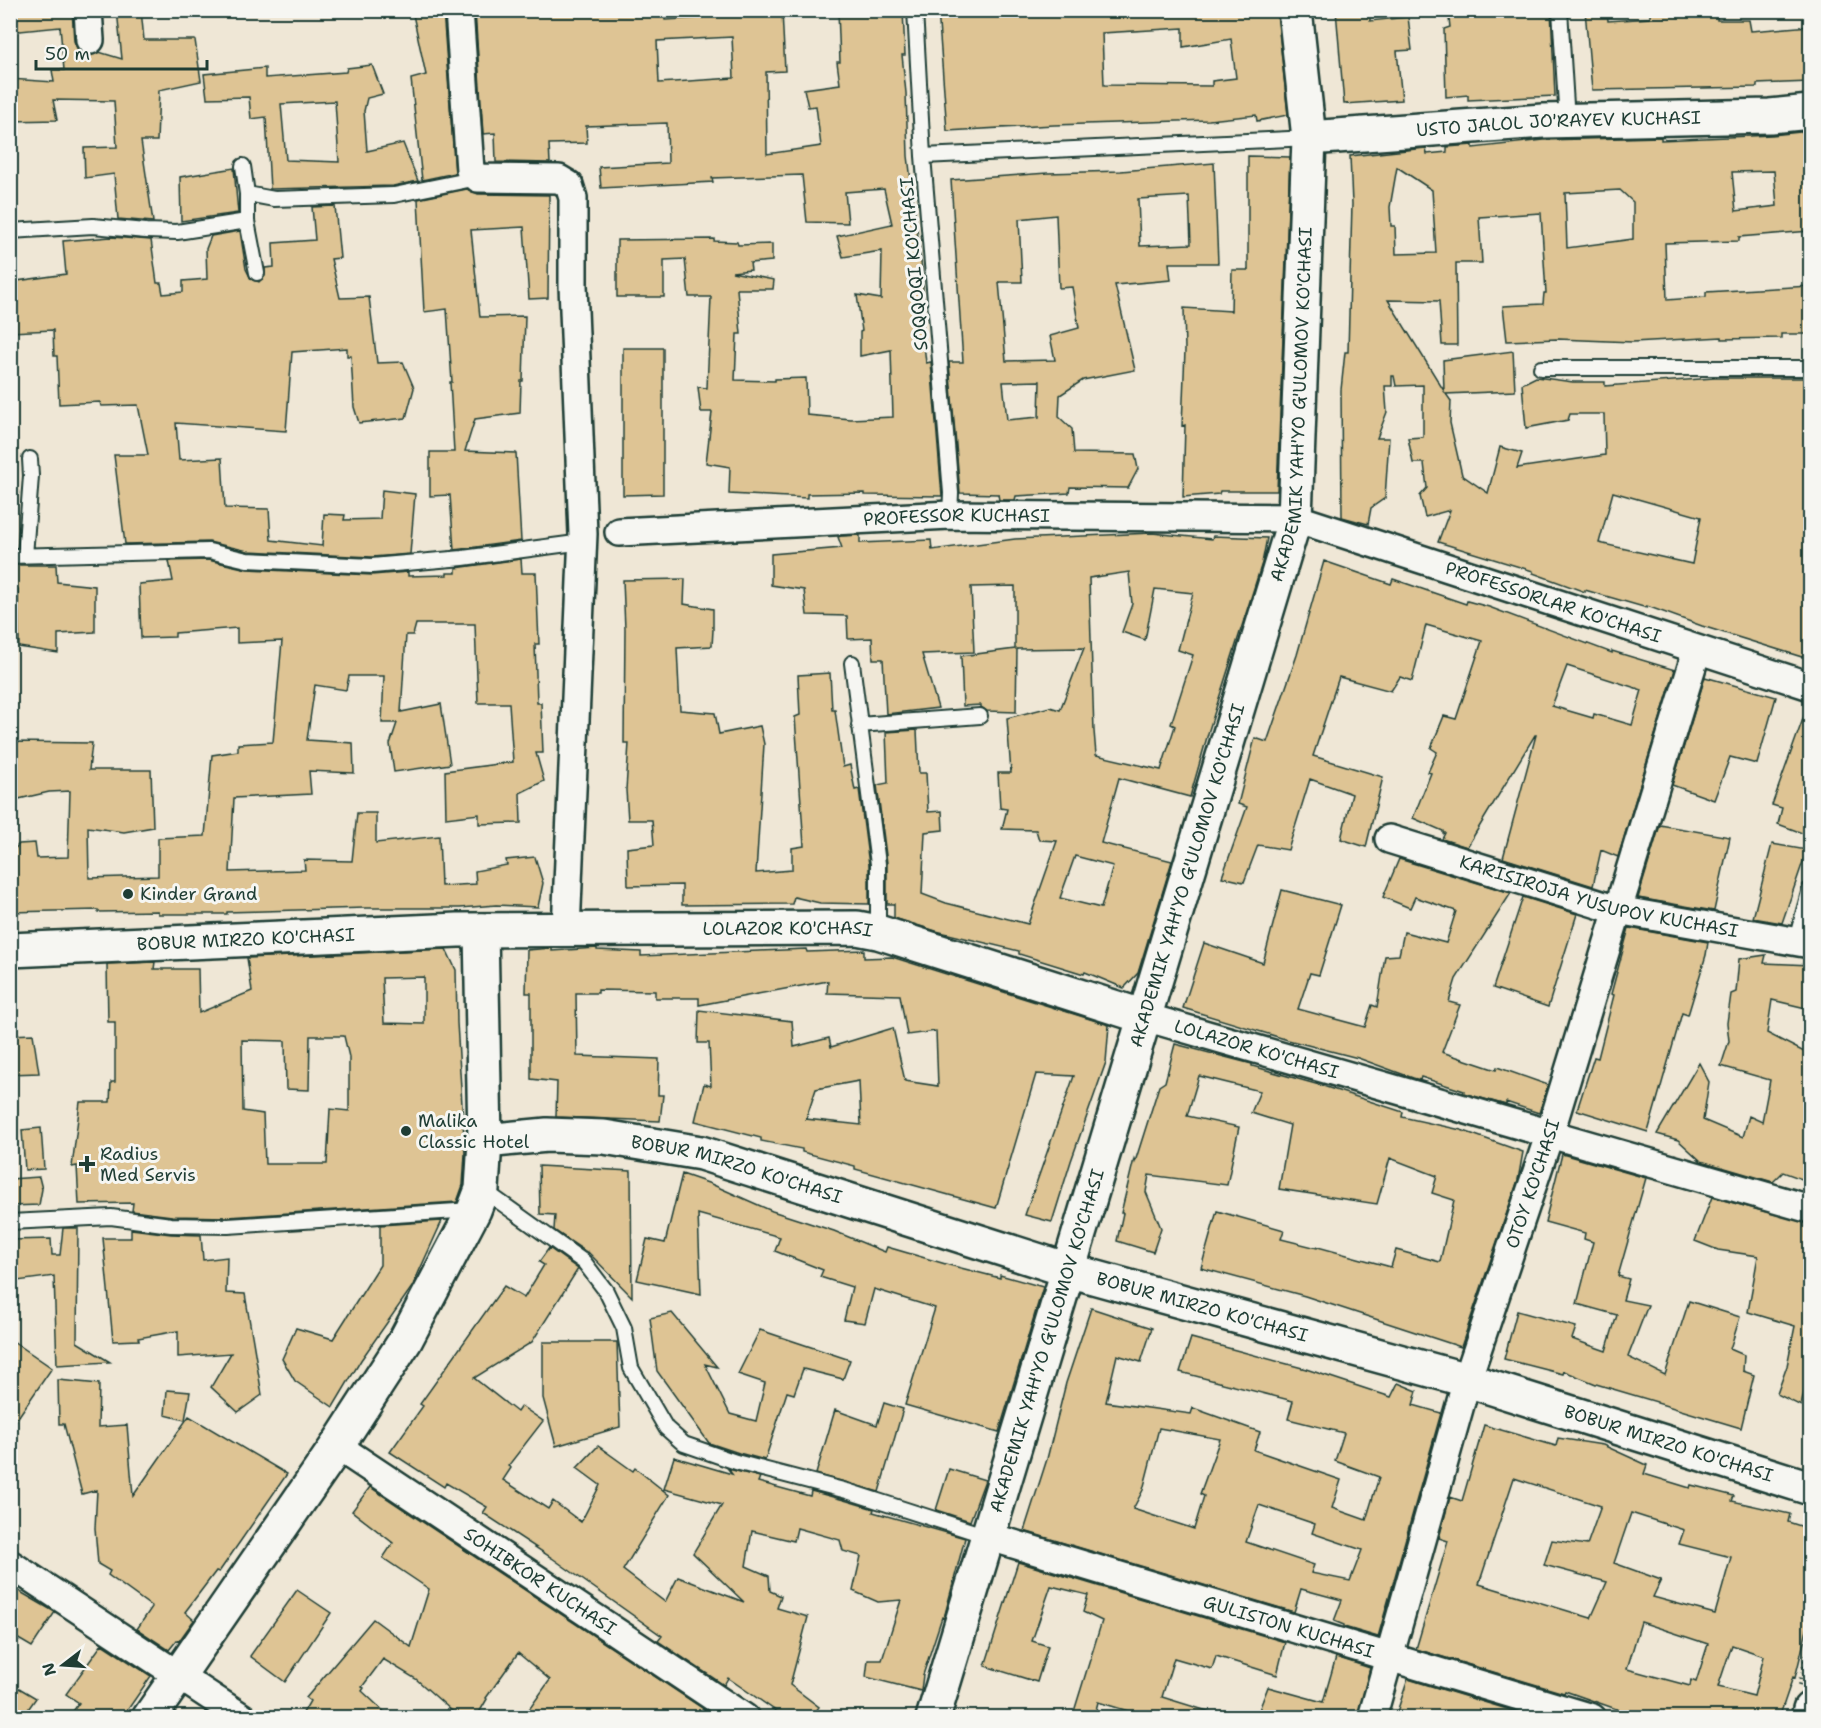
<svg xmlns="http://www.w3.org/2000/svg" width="1821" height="1728" viewBox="0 0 1821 1728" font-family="'Shantell Sans',sans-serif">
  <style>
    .building { fill: #dec494; stroke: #1f3d34; stroke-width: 1.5; fill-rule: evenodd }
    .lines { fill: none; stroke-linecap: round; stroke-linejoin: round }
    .service-casing { stroke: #1f3d34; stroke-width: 18 }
    .minor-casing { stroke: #1f3d34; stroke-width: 32 }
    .tertiary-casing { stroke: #1f3d34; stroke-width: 38 }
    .secondary-casing { stroke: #1f3d34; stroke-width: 38 }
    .path { stroke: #1f3d34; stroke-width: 4; stroke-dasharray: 1.5 4.5; stroke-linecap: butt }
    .service { stroke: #f6f6f2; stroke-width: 14 }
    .minor { stroke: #f6f6f2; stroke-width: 27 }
    .tertiary { stroke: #f6f6f2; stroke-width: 33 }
    .secondary { stroke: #f6f6f2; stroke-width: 33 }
    .poi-dot { fill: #1f3d34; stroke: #f6f6f2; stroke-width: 2 }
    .labels { text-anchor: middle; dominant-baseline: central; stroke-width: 6; stroke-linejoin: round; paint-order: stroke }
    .street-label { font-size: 18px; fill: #1f3d34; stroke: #f6f6f2 }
    .poi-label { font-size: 18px; fill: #1f3d34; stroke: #f6f6f2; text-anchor: start }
  </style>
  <rect width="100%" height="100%" fill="#efe7d6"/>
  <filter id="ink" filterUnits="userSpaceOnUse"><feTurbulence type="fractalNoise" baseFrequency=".0167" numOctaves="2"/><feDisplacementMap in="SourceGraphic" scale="12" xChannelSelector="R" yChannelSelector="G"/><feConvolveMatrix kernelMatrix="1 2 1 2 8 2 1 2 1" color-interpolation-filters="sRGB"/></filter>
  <g filter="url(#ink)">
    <path class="building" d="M10 10H72L74 41 77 48 83 54 90 56 99 52 122 59 117 10H141L144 40H195L201 81 159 90 157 141H141L153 222 118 219 114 174 85 178 84 148 117 147 114 101 53 100 57 120 10 121V79L54 82 52 70H64L60 27 10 32Z
      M412 10H443L455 173 422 180 411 79 426 75Z
      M475 10H664L665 20 702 18 701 10H747V13L782 11 785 71 766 72 767 154 821 146 816 106 808 107 804 89 840 84 837 62H840L838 11 903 10 905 55H902L906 93 908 156 923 278V335L926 363 931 362 942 496 865 495V493L807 494V498L729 494 730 467 706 463 712 412H701L698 387 707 388 711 297H689L685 259 664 260V297H617V240L714 239V241L737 242 738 245 772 244V261L750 263 751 270 732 272 774 280 773 289H737L741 334H737L735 380 775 381V379L806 378 807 415 851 419 893 417 891 350 860 356V332L862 331 857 295 881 299 882 251 843 257 837 236 892 224 884 189 845 192 848 223 807 222 802 175 712 178 713 182 601 188 599 167 668 163 667 123 586 126 587 143 549 144 550 163 496 162 495 133 483 134ZM732 37 734 78 659 83 657 41Z
      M938 10H1277L1288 115 1257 121 1256 115 1209 120 1054 125 947 131ZM1183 28V47L1231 39 1236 78 1212 81V86L1104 85 1102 33Z
      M1336 10H1370V21L1408 17 1412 50 1397 51 1402 100 1344 104Z
      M1448 10H1551L1555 96 1468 100V95L1446 97 1444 29 1450 27Z
      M1585 10H1607L1608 21 1650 18V10H1717V20H1749L1751 31 1810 26V82L1757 84V87L1592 90Z
      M372 65 383 94 367 98 364 111 367 151 403 143 418 181 393 186 270 189 266 117 251 119 249 97 207 98 204 74 265 68V78L346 72 347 68ZM335 101 339 162 286 160 281 104Z
      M1810 131V231L1739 237V241L1665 243 1667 300 1706 297V292L1810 286V334H1781V338L1722 339V337L1633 342 1558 339 1507 341 1503 306 1543 304 1544 293H1546L1541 213 1479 217 1482 263H1456L1457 345H1442L1439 301 1388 300 1444 391 1443 360 1513 351 1515 391 1446 394 1451 401 1450 423 1462 475 1488 493 1500 447 1522 453 1517 468 1605 455 1604 414H1570L1568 420 1526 428 1522 384 1536 377 1573 382H1605V386L1714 378H1810V658L1803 655 1802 657 1702 626 1647 606V608L1585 590V592L1533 573V571L1438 542 1450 510 1425 517 1420 496 1427 488 1424 463H1413L1408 438 1423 437V385L1396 386 1394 376H1392V386H1385L1387 412 1377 438H1389L1385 498 1371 508 1368 524 1342 517 1341 390 1345 352H1348L1352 204 1350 156 1426 148 1427 154 1447 152V147L1473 145V148L1544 140 1661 137V140L1772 135ZM1397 167 1432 190 1436 253 1396 254 1395 226H1391L1390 207ZM1774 171 1777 206 1736 211 1732 172ZM1620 190 1633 202V239L1567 248 1565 193ZM1613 492 1701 517 1692 564 1599 543Z
      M1248 156 1290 157 1277 491H1220L1219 494 1183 497 1185 425 1182 426 1185 350 1184 308 1231 311 1232 270H1248Z
      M1214 163 1218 263H1169L1171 280 1115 285 1135 370 1083 380 1060 395 1059 417 1072 429 1074 453 1135 454 1138 469 1128 488 1070 487 1069 493 1016 496 1015 500H999L998 494 960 493 949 362H963L951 180 1048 173 1121 171ZM1189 196 1191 244 1140 246 1138 199ZM1056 215 1059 288 1072 287 1079 328 1050 336 1055 360 1006 361 999 282H1022L1019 219ZM1040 381 1039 417 1007 420 1003 382Z
      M234 168 238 213 181 221 180 177Z
      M467 189 478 194 549 195 548 298 529 299 524 227 471 230 480 317 525 316 523 381H521L520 413 475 419 465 451 516 453 521 541 454 550 450 495 430 496V452H454L450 382H452L447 309 424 312 418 199Z
      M335 206 340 258 331 259 340 298 369 297 377 363 403 362 414 388 406 418 359 423 354 407 351 356H347V348L292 352 286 431 176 423 179 460 222 458 225 508 269 509 271 540 322 546 324 514 345 515 344 520 380 519 382 490 415 494 410 554 372 557 248 551 209 542 125 544 114 455H148L138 405 101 406 100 402 59 404 57 356H54L53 330 10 332V282L66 274 63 241 111 237 151 240 157 283H161L163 294 183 292V281L207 279 206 249 211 236 240 231 246 269 251 279 259 282 265 276V268L274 267 273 243 315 240 312 207Z
      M623 348H663V494L623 495Z
      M1152 533 1212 539 1213 536 1267 538 1262 563 1209 730 1190 797 1119 778 1101 843 1172 861 1138 973 1124 988 1085 972 1084 974 1019 954V951L936 931 894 918V904H887V863L877 785 888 783 886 732 917 730 919 773H926L928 812 942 811 943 830 925 832 922 894 946 903 1028 924 1057 841 1039 840 1036 830 1002 829 1007 809 1000 808 998 773H1011L1007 718 1050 707 1060 710 1084 648 1017 649 1016 712 987 711 981 707V705L963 706 961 656 1015 649V586L971 587 974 652 922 654 938 708 886 714 883 659H873L872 638 848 639 847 616 807 615 804 590 771 585V554L842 548 838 537 841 536 860 535V543L931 540 932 550 1015 539ZM1129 572 1132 604 1122 632 1145 640 1155 589 1193 593 1178 650 1193 655 1171 724 1175 726 1161 770 1096 755 1094 731 1089 578ZM1075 856 1113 866 1101 908 1060 898Z
      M521 559 522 573H536L539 644H535L537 703H541L543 753H536L544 781 520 793 521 823 479 824V814L446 818 445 771 513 762 509 703H478L475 624H416L413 635H406L401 712 441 704 450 764 394 772 390 744 397 723H382L384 676H349L346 690 315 685 307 740 353 743 354 773 309 771 311 794 234 798 230 872 305 870 304 860 352 861 357 813H376V843L439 836 441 886 476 884 475 871 507 865 506 860 535 857 543 883 538 907 496 905 460 908H365L227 912V914H158V911L98 912V910L10 912V854L19 844 35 843 37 858 68 857 70 791 49 792 10 801V742L92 743 89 770H151L153 827 124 832 88 827 89 878 158 876V838L205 836 212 755 238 751V744L273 742 282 641 237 643V628L175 633V637L141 638 139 584 173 581 169 561 208 560 247 569 372 575 408 572V576L447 575V573H456V568Z
      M1324 561 1391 584 1393 579 1466 604 1467 601 1489 607 1612 653V651L1675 670 1618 857 1601 850 1593 886 1503 858 1536 735H1535L1467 847 1442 839 1445 833H1443V831L1413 818 1431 773 1428 772 1437 752 1431 748 1444 716 1456 719 1482 641 1426 625 1412 681 1400 677 1391 691 1339 677 1313 756 1383 777 1366 847 1341 839 1352 794 1310 779 1288 850 1258 845 1244 882 1222 877 1247 807 1238 804 1255 738 1267 742 1297 655ZM1567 666 1642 690 1632 725 1594 714 1593 718 1552 706Z
      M10 565H56L57 582 95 586V632L58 634V653L19 647 18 589 10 588Z
      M685 579 684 604 713 609V630L712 646 677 648 680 710 715 713 719 734 760 726 764 744 756 873 792 870V848L804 846 795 717 800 715 798 675 830 673 832 710H835L843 767 850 765 855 790 859 789 869 865V904L820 903 794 897 792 904 682 905V885L628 886 627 848 654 845 652 820H628L626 790 629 743H624L625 629 623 580Z
      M1705 677 1776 697 1757 764 1730 757 1714 800 1672 785Z
      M1808 705H1810V836L1778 824 1782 808 1772 805Z
      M1660 825 1730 837 1714 911 1638 898Z
      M1772 844 1807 850 1782 923 1753 918Z
      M1399 859 1511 893 1456 979 1449 1002 1460 1005 1442 1052 1496 1070 1497 1067 1548 1085 1539 1113 1506 1102V1105L1463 1093 1464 1091 1421 1077 1420 1080 1413 1078 1358 1058 1288 1040 1183 1008 1204 943 1263 963 1282 890 1341 905 1319 975 1310 973 1298 1009 1365 1027 1372 1005 1377 1007 1385 956 1399 955 1404 932 1446 943 1456 911 1415 897 1410 908 1383 897Z
      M1523 897 1577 914 1548 1007 1493 988Z
      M1629 928 1708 942 1706 955 1688 1015 1682 1013 1648 1132 1577 1110 1594 1057 1598 1058 1614 995 1611 994Z
      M552 948V951L597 948V950L641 952V956L806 949 807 952 864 950V958L892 957 1109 1025 1106 1062 1071 1161 1052 1222 1025 1215 1074 1076 1036 1074 996 1208 855 1169V1166L802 1152V1149L761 1141V1138L695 1121 704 1084 711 1086 709 1043H698L699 1010 792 1021 794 1047 829 1038 831 1047 893 1028 905 1081 938 1086 936 1031 907 1035 900 995 827 993 828 981 699 1005V998H655V991L598 990V993H576L577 1056 659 1059 658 1095H663L660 1121 556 1117 557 1082 531 1079V993H526L527 950ZM859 1081 861 1125 806 1119 816 1089Z
      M446 949 456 970 457 1023 465 1154 463 1185 457 1202 228 1217 172 1216 132 1211 133 1203 79 1204 77 1166 72 1167 80 1102H110L111 1082H115V1022H108L107 964 155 962 154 969H198L199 1013 252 991 247 958ZM424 977V1024L384 1023 382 978ZM310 1036H344L349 1057V1111L330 1109 327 1164H265L263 1114 243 1111 242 1040 285 1041 286 1089 309 1090Z
      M1766 955 1764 963 1810 965V1009L1772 1000 1767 1033 1810 1055V1182L1783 1172 1773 1182 1701 1161 1678 1140 1657 1134 1699 1063 1709 1082 1703 1120 1743 1137 1749 1116 1762 1122 1770 1080 1721 1066 1729 1041 1727 1023 1731 994 1736 992 1739 959Z
      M33 1034 39 1073 10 1074V1035Z
      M1175 1044 1252 1064V1066L1323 1086 1403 1112 1402 1117 1461 1130 1523 1152 1518 1180 1461 1347 1305 1296 1201 1268 1217 1211 1284 1230 1281 1239 1317 1248 1318 1247 1391 1267 1396 1250 1440 1262 1454 1200 1432 1193 1437 1176 1390 1158 1377 1204 1279 1189 1290 1125 1251 1113 1260 1091 1199 1076 1187 1116 1239 1127 1227 1185 1149 1175 1146 1192 1161 1228 1153 1252 1117 1241 1123 1213H1121L1134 1159 1135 1162 1159 1086 1165 1082Z
      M41 1128 44 1169 25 1170 22 1130Z
      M1562 1154 1646 1178 1618 1276 1629 1279 1623 1300 1648 1305 1628 1357 1665 1375 1689 1301 1740 1317 1730 1349 1744 1355 1743 1371 1754 1375 1741 1428 1657 1403V1402L1596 1384 1564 1371 1563 1374 1504 1359 1517 1311 1576 1327 1572 1339 1606 1351 1617 1315 1577 1304 1593 1242 1584 1239 1585 1233 1545 1222Z
      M539 1166 631 1171 632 1297 588 1252V1253L554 1230 555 1215 540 1214Z
      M682 1174 711 1184 772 1211 834 1231 885 1252 887 1247 949 1265 1000 1278V1275L1043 1287 999 1432 905 1405 935 1308 874 1289 865 1323 844 1320 852 1287 820 1277 823 1270 775 1251 780 1237 698 1214 701 1294 637 1280 647 1239 665 1243Z
      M39 1177 42 1189 39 1205 10 1206V1179Z
      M1712 1197 1810 1224V1375L1808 1374 1801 1406 1777 1394 1787 1366 1795 1326 1748 1312 1758 1256 1718 1250 1695 1241Z
      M442 1221 412 1287 361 1360 333 1407 295 1381 282 1359 296 1328 333 1339 380 1265V1225Z
      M63 1228H78L77 1342 110 1362 57 1365 54 1276 10 1282V1240L51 1239 52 1255H60Z
      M131 1229 171 1234 201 1235 203 1260 227 1257 226 1293 245 1294 262 1395 238 1412 211 1387 231 1353 178 1357V1331L138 1338 139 1340 113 1341 103 1238H131Z
      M549 1248 578 1269 532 1342 474 1378 517 1412 521 1406 543 1421 508 1466 511 1468 503 1480 548 1509 553 1501 581 1522 600 1485 577 1468 598 1446 633 1471 635 1468 669 1495 623 1570 665 1602 678 1577 744 1602 693 1553 722 1505 664 1489 674 1457 732 1474 728 1469 760 1477 758 1482 810 1496 811 1491 844 1500 874 1509 873 1512 965 1538 944 1618 942 1617 923 1675 921 1691 866 1677 868 1660H882L901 1600 878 1602 853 1591 861 1556 843 1551 840 1540 797 1528 794 1541 752 1531 746 1566 769 1576 770 1591 781 1596 777 1608 808 1617 790 1685 819 1707 811 1718H786L728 1678 724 1685 658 1641 662 1636 552 1558 483 1513 487 1507 446 1483 444 1487 390 1452 423 1406 420 1404 504 1286 524 1298 544 1265 539 1262Z
      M1091 1308 1152 1328 1141 1362 1117 1355 1106 1402 1191 1414 1193 1408 1260 1432 1254 1450 1341 1480 1332 1508 1366 1520 1379 1477 1335 1461 1344 1433 1288 1419 1293 1401 1180 1372 1191 1338 1306 1369 1391 1397 1398 1383 1417 1391 1413 1405 1441 1413 1378 1637 1344 1627V1625L1334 1621 1342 1600 1301 1589 1294 1612 1024 1531 1047 1459 1066 1383ZM1159 1428 1220 1439 1200 1494 1204 1496 1194 1529 1133 1509 1143 1490ZM1259 1505 1315 1524 1312 1533 1362 1550 1350 1581 1311 1573 1314 1565 1246 1542Z
      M672 1313 717 1367 705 1364 730 1414 756 1421 765 1383 738 1374 760 1330 850 1360 843 1379 803 1369 794 1394 787 1392 765 1460 739 1453 709 1443 657 1371 650 1318Z
      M10 1339 52 1368 10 1429Z
      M543 1342H617L620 1427 556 1446 543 1398Z
      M58 1380 99 1384 98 1427 127 1425 133 1496 189 1416 287 1474 219 1572 216 1571 185 1612 194 1620 179 1641 177 1640 169 1650 137 1629 152 1607 108 1575 110 1571 98 1564 95 1528 97 1490 82 1494 64 1424H59Z
      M167 1390 190 1392 185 1420 165 1415Z
      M884 1403 903 1409 879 1492 816 1474 835 1410 877 1425Z
      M1484 1425 1556 1446 1558 1438 1603 1445 1647 1465 1644 1474 1690 1488 1691 1485 1734 1496 1732 1501 1790 1514 1788 1522 1810 1529V1618L1795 1678 1793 1677 1779 1718H1642L1565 1691 1564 1693 1416 1649 1448 1541 1439 1538 1450 1497 1462 1501ZM1514 1478 1601 1506 1587 1545 1552 1540 1544 1565 1607 1582 1591 1618 1479 1584ZM1631 1513 1684 1530 1679 1544 1731 1557 1715 1614 1653 1597 1661 1580 1614 1563ZM1641 1622 1708 1644 1696 1682 1691 1680 1690 1686 1627 1669ZM1732 1645 1764 1656 1754 1696 1718 1687Z
      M949 1469 985 1480 970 1521 936 1510Z
      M370 1487 708 1712 705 1718H523L550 1680 518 1653 486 1698 487 1699 476 1718H460L416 1679 383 1659 362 1687 364 1688 362 1691 391 1718H300L310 1701 306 1698 373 1619 411 1647 429 1589 383 1558 393 1543 352 1511Z
      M1018 1562 1285 1642 1277 1675 1216 1656 1212 1669 1174 1658 1162 1697 1214 1713V1718H1134L1135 1713 1098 1702 1094 1718H1072L1102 1621 1083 1612 1088 1595 1051 1586 1032 1641 1048 1646 1037 1682 985 1666Z
      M10 1586 55 1612 32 1647 10 1634Z
      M297 1590 331 1613 285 1682 250 1656Z
      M102 1644 151 1676 122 1718H68L79 1703 66 1694Z
      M1336 1657 1370 1668 1357 1718H1286L1259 1710 1268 1687 1323 1702Z
      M1408 1679 1536 1718H1395Z
      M19 1688 36 1698 22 1718H10V1696Z"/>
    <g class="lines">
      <defs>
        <path id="service" d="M915 10 923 156 951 493 950 515
          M1560 10 1567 121
          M923 156 1309 138
          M243 166 247 194V221L257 273
          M247 194 274 199 394 195 478 178
          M10 231 93 226 146 231 177 232 247 221
          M1541 368H1810
          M10 556 209 551 247 560 372 566 463 558 583 542
          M25 556 31 476 30 459
          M852 663 878 864V932
          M859 725 980 716
          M1796 940 1810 889
          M482 1189 584 1262 606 1291 624 1328 631 1368 666 1428 684 1444 736 1462 847 1491 987 1536
          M10 1222 111 1217 171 1225 228 1226 472 1210"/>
        <g id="minor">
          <path d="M88 10 90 40"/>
          <path d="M459 10 470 170 478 178 559 179 569 185 573 198V285L583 534 566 930"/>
          <path id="s1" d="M619 532 950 515 1295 518 1810 686"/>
          <path id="s2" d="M1389 839 1617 910 1810 944"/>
          <path id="s3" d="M1145 1017 1810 1209"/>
          <path id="s4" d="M337 1446 745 1718"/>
          <path id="s5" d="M987 1536 1592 1718"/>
          <path d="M10 1564 243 1718"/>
          <path id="s6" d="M1372 1718 1467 1380 1550 1133 1697 650"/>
        </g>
        <g id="tertiary">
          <path id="s7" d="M1309 138 1543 121 1770 116 1810 112"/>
          <path id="s8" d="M10 950 458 930 857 928 878 932 1145 1017"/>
          <path id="s9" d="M485 1141 547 1135 604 1137 701 1153 1068 1270 1467 1380 1810 1488"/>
          <path d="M149 1718 337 1446 405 1341 474 1210 482 1189 485 1141 481 930"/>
          <path d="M1808 1718 1810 1709"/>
        </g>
        <g id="secondary">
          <path id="s10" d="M933 1718 1295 518 1309 138 1295 10"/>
        </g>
      </defs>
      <use href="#service" class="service-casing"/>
      <use href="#minor" class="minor-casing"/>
      <use href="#tertiary" class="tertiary-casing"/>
      <use href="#secondary" class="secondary-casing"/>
      <path class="path" d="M1799 1685 1810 1641"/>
      <use href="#service" class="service"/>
      <use href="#minor" class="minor"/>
      <use href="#tertiary" class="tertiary"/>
      <use href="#secondary" class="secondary"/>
    </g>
  </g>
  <g class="poi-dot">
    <circle cx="128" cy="894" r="6"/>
    <circle cx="406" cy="1131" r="6"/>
    <path d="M84 1155h6v6h6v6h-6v6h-6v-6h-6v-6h6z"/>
  </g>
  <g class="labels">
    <g class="street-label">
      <text stroke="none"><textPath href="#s7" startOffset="250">USTO JALOL JO'RAYEV KUCHASI</textPath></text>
      <text transform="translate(914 264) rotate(-95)">SOQQOQI KO'CHASI</text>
      <text stroke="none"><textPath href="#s10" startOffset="1366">AKADEMIK YAH'YO G'ULOMOV KO'CHASI</textPath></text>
      <text stroke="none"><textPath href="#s1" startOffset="338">PROFESSOR KUCHASI</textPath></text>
      <text stroke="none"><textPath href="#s1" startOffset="948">PROFESSORLAR KO'CHASI</textPath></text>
      <text stroke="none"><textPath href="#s10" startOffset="880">AKADEMIK YAH'YO G'ULOMOV KO'CHASI</textPath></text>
      <text stroke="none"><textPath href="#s2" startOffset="218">KARISIROJA YUSUPOV KUCHASI</textPath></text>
      <text stroke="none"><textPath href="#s8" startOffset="778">LOLAZOR KO'CHASI</textPath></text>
      <text stroke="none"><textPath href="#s8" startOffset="236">BOBUR MIRZO KO'CHASI</textPath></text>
      <text stroke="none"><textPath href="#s3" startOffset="116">LOLAZOR KO'CHASI</textPath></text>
      <text stroke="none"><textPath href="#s9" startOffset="256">BOBUR MIRZO KO'CHASI</textPath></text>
      <text stroke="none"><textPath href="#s6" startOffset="558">OTOY KO'CHASI</textPath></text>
      <text stroke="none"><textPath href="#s9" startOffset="742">BOBUR MIRZO KO'CHASI</textPath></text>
      <text stroke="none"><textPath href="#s10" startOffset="394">AKADEMIK YAH'YO G'ULOMOV KO'CHASI</textPath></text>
      <text stroke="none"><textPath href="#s9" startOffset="1228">BOBUR MIRZO KO'CHASI</textPath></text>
      <text stroke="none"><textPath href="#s4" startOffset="244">SOHIBKOR KUCHASI</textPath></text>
      <text stroke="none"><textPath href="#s5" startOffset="315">GULISTON KUCHASI</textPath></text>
    </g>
    <g class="poi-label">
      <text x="140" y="894">Kinder Grand</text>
      <text x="418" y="1121">Malika<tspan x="418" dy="21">Classic Hotel</tspan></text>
      <text x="100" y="1154">Radius<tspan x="100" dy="21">Med Servis</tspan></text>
    </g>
  </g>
  <rect width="1821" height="1728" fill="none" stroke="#f6f6f2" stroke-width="36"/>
  <rect x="18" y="18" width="1785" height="1692" fill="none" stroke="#1f3d34" stroke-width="2" filter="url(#ink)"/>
  <g transform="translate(63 1665) rotate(253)" stroke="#f6f6f2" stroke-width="4.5" paint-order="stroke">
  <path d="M0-4.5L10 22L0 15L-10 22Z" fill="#1f3d34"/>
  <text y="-9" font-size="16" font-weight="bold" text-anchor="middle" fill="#1f3d34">N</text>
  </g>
  <path d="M36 60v9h171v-9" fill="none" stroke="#1f3d34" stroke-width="3"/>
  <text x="45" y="60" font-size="18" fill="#1f3d34" stroke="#f6f6f2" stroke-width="4.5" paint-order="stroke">50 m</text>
</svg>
